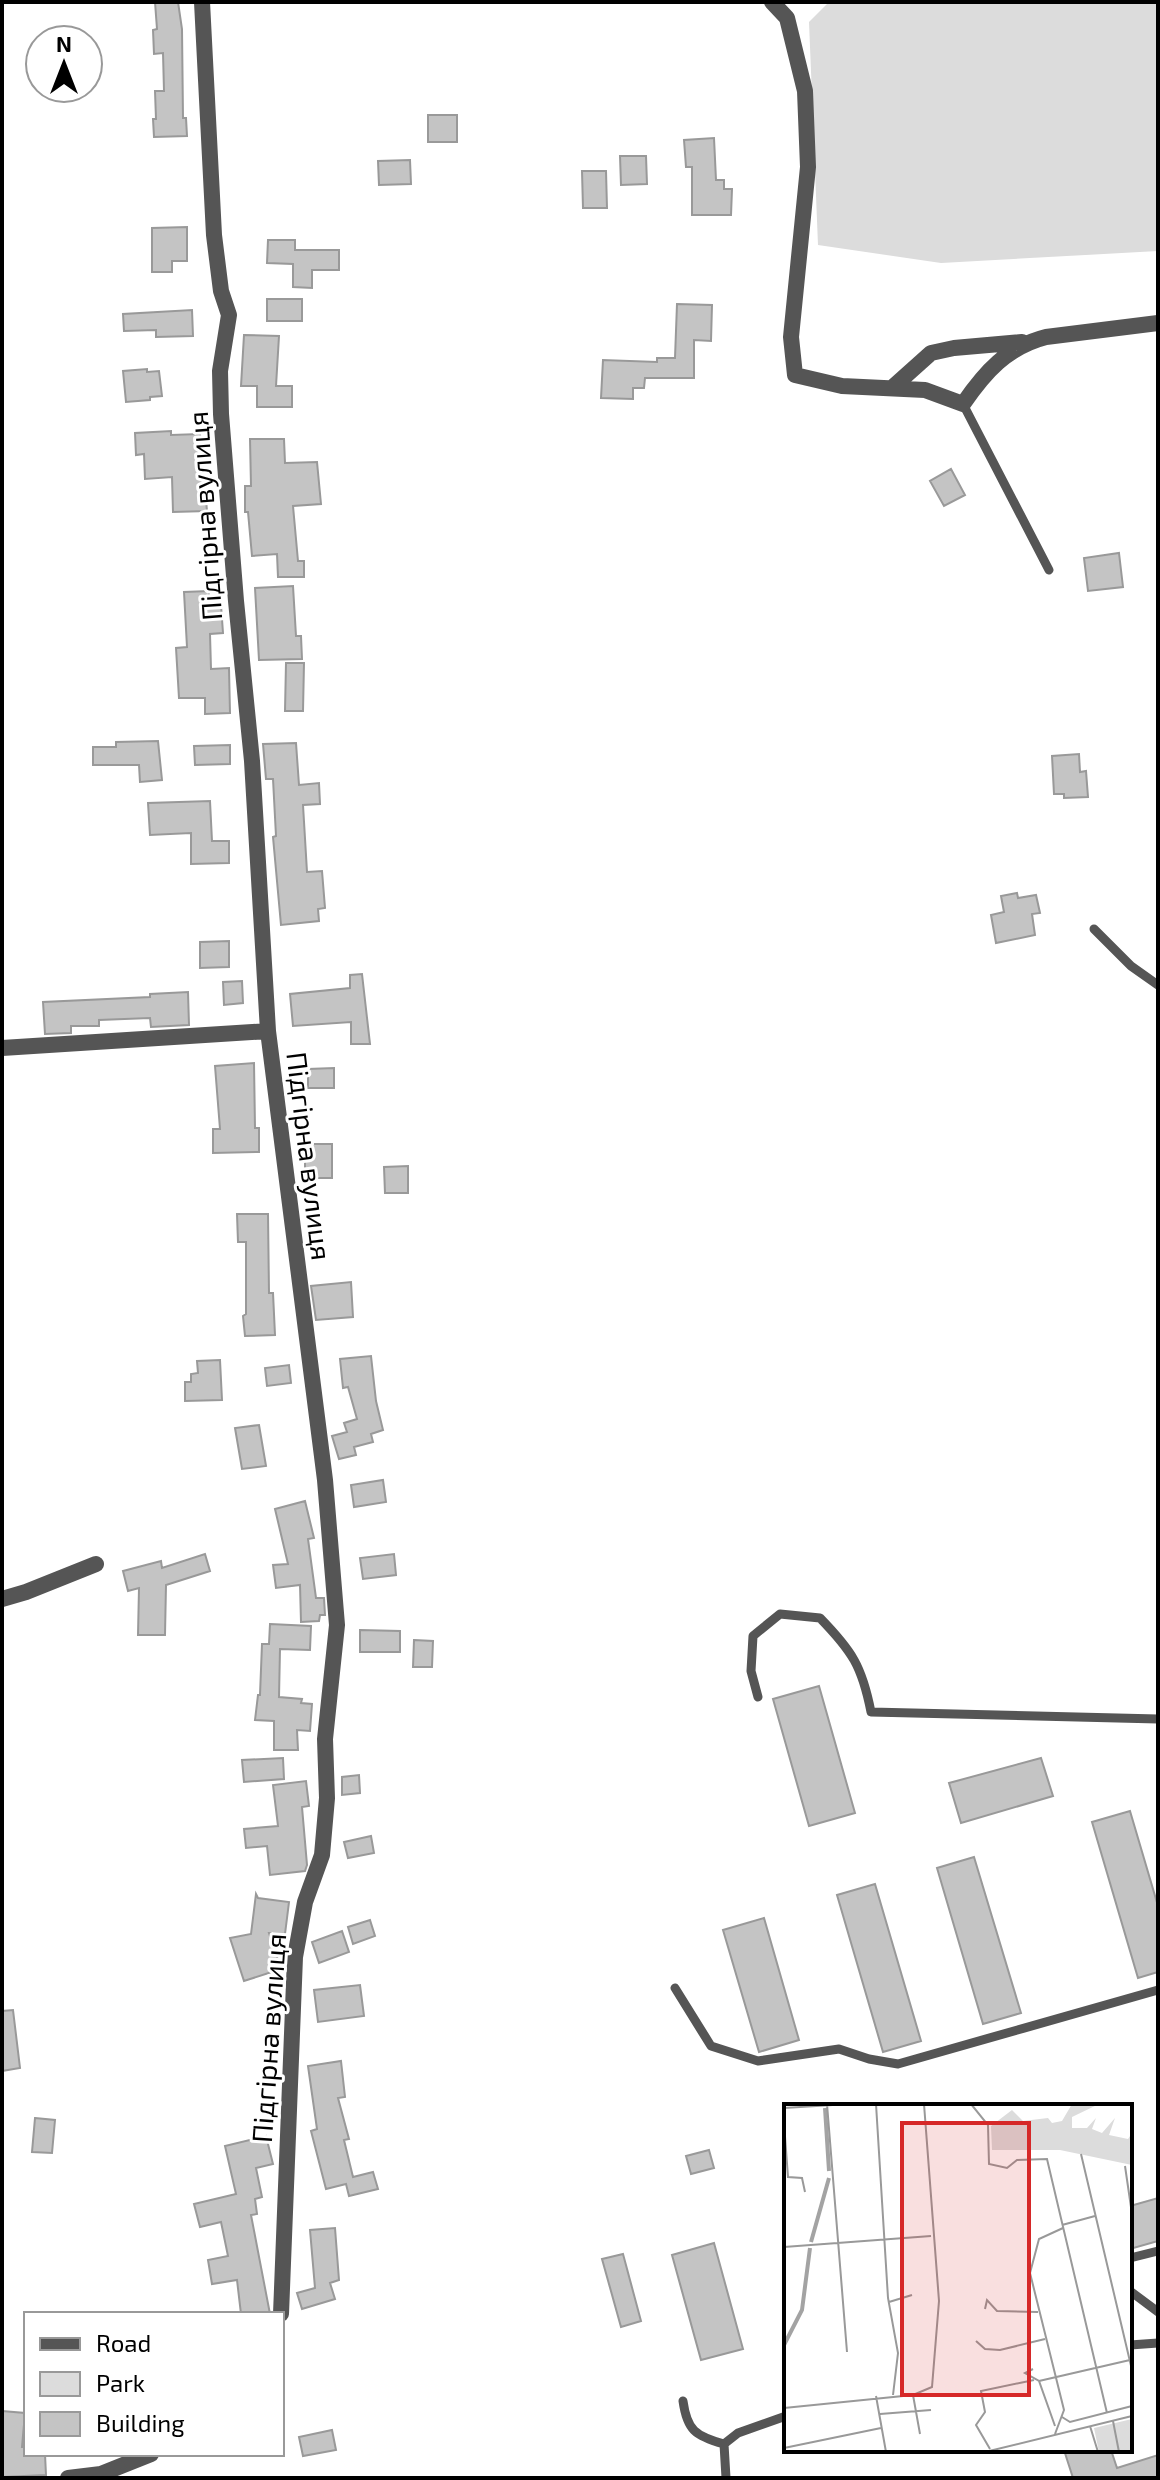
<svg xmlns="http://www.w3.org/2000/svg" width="1160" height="2480" viewBox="0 0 1160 2480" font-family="'Exo 2',sans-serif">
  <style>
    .green { fill: #dcdcdc }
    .building { fill: #c4c4c4; stroke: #999; stroke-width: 2 }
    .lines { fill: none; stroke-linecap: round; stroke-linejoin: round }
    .lane { stroke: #555; stroke-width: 9 }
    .street { stroke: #555; stroke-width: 16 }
    .labels { text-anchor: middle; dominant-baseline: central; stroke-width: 6; stroke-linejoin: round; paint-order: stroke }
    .street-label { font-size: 28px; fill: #000; stroke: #fff }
    .inset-river { fill: none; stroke: #a3a3a3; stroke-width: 4 }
    .inset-road { fill: none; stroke: #999; stroke-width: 2 }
    .view { fill: #d62828; fill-opacity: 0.15; stroke: #d62828; stroke-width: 4 }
    .inset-edge { fill: none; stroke: #000; stroke-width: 4 }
  </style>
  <rect width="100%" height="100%" fill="#fff"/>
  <path class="green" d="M829 2H1158V251L941 263 818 245 809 22Z"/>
  <path class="building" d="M155 2H178L182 29 183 118H186L187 136 154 137 153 119H156L155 91H164L163 53 154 54 153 30 157 29Z
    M428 115H457V142H428Z
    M714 138 716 180H724V189H732L731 215H692V167H686L684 140Z
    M620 156H646L647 184 621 185Z
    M410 160 411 184 379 185 378 161Z
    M582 171H606L607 208H583Z
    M187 227V261H172V272H152V228Z
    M268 240H295V250H339V270H312V288L293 287V264L267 263Z
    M267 299H302V321H267Z
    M677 304 712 305 711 341 694 340V378H645L644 388H633V399L601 398 603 360 657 362V358H675Z
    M192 310 193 336 156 337V330L124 331 123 314Z
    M244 335 279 336 276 386H292V407H257V386H241Z
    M147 369V372L159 371 162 396 150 397V400L126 402 123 371Z
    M171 431V435L200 434 207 511 173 512 172 477 145 479 144 454 136 455 135 433Z
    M250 439H284L285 463 317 462 321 504 293 506 298 561H304V577H278L277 554 252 556 248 512H245V486H251Z
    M951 469 965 495 944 506 930 481Z
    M1119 553 1123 587 1088 591 1084 558Z
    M293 586 296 636H301L302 659 259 660 255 588Z
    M209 591V599H213V606L221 605 223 633 210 634 211 669 229 668 230 713 205 714V698H179L176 648 187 647 184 592Z
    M286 663H304L303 711H285Z
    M158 741 162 780 140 782 139 765H93V747H116V742Z
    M296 743 299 785 319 783 320 804 303 805 307 872 322 871 325 908 318 909 319 921 281 925 273 837 276 836 273 779H266L263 744Z
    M230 745V764L195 765 194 746Z
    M1079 754 1080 772 1086 771 1088 797 1064 798V794H1054L1052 756Z
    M210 801 212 841H229V863L191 864V833L150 835 148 803Z
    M1017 893 1018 898 1036 895 1040 913 1032 914 1035 935 996 943 991 915 1004 912 1001 896Z
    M229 941V967L200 968V942Z
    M362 974 370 1044H351V1022L293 1026 290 994 350 988V975Z
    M242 981 243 1003 224 1005 223 982Z
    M188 992 189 1025 151 1027 150 1018 99 1020V1026H71V1033L45 1034 43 1002 150 997V994Z
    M254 1063 255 1128H259V1152L213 1153V1129H220L215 1066Z
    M334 1068V1088H308V1069Z
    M305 1144H332V1178H305Z
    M408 1166V1193H385L384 1167Z
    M237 1214H268L269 1293H273L275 1335 245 1336 243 1316 246 1314V1242H238Z
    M351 1282 353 1317 316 1320 311 1286Z
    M371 1356 376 1401 383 1430 371 1434 373 1442 354 1447 356 1455 339 1459 332 1436 347 1432 344 1423 357 1419 348 1387 343 1388 340 1359Z
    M220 1360 222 1400 185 1401V1382H191V1374L198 1373 197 1361Z
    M289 1365 291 1383 267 1386 265 1368Z
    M259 1425 266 1466 242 1469 235 1428Z
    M383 1480 386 1502 354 1507 351 1485Z
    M305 1501 314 1538 308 1539 316 1598H324L325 1615H320L319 1621 301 1622 300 1585 276 1588 273 1565 288 1564 275 1509Z
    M205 1554 210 1571 166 1585 165 1635H138L139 1588 128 1591 123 1571 161 1561 162 1568Z
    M394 1554 396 1575 363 1579 360 1558Z
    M270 1624 311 1626 310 1650 280 1649 279 1697 302 1699 301 1703 312 1704 310 1731 297 1730 298 1750H274V1721L255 1720 258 1695H260L262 1644H269Z
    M360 1630 400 1631V1652H360Z
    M414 1640 433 1641 432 1667H413Z
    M819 1686 855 1813 809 1826 773 1699Z
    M283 1758 284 1779 244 1782 242 1760Z
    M1041 1758 1053 1796 961 1823 949 1783Z
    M359 1775 360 1793 342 1795V1777Z
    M306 1781 309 1806 302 1807 307 1865 305 1871 270 1875 267 1846 246 1848 244 1829 278 1826 273 1785Z
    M1130 1811 1158 1906V1972L1138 1978 1092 1822Z
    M371 1836 374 1853 348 1858 344 1842Z
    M974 1857 1021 2013 983 2024 937 1868Z
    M875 1884 921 2041 883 2052 837 1895Z
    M256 1894 258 1898 289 1902 285 1934 269 1933 281 1969 244 1981 230 1938 251 1934Z
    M764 1918 799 2040 759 2052 723 1930Z
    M370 1920 375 1936 353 1944 348 1927Z
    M342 1931 349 1952 319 1963 312 1942Z
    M360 1985 364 2016 318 2022 314 1990Z
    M13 2010 20 2068 2 2071V2011Z
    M341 2061 345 2097 338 2098 349 2139 344 2140 353 2177 373 2172 378 2189 349 2196 346 2184 326 2189 311 2131 317 2129 308 2066Z
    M35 2118 55 2120 52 2153 32 2152Z
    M266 2136 273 2164 256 2168 262 2197 255 2199 257 2214 251 2215 270 2314H241L237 2280 212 2284 208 2260 228 2256 221 2222 200 2227 194 2204 236 2194 225 2146Z
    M709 2150 714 2168 691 2174 686 2156Z
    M1158 2198V2241L1130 2249V2206Z
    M335 2228 339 2280 330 2283 335 2299 302 2309 297 2293 315 2288 310 2230Z
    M714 2243 743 2349 701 2360 672 2255Z
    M623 2254 641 2321 621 2327 602 2259Z
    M2 2411 25 2413 22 2447H26V2454H45L46 2475 2 2477Z
    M332 2430 336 2450 303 2456 299 2437Z
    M1064 2450H1111L1117 2468 1158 2455V2478H1073Z"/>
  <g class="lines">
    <path class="lane" d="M963 404 1049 570
      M1094 929 1131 966 1158 985
      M758 1697 751 1671 753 1636 780 1614 820 1618C852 1651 862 1666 871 1712L1158 1719
      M675 1988 711 2046 758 2061 839 2049 869 2059 898 2064 1158 1990
      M1130 2258 1158 2251
      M1130 2291 1158 2312
      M1130 2345 1158 2343
      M683 2401C687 2430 695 2436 724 2444
      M726 2478 724 2444 738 2433 786 2416"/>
    <path class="street" d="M202 2 214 235 221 291 229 315 220 371 221 414 236 601 252 761 268 1031 325 1480 337 1625 325 1739 327 1798 322 1855 305 1902 295 1957 281 2314
      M772 2 787 18 805 91 808 167 791 337 795 375 842 386 925 390 963 404C985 372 1007 347 1046 337L1158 323
      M893 387 931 353 954 348 1022 342
      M2 1048 268 1031
      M2 1599 26 1592 96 1564
      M68 2478 101 2474 151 2454"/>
  </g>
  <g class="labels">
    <g class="street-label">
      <text transform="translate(204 516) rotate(-94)">Підгірна вулиця</text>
      <text transform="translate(310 1156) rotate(83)">Підгірна вулиця</text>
      <text transform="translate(268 2038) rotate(-86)">Підгірна вулиця</text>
    </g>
  </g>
  <g transform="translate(784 2104)">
    <rect width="348" height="348" fill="#fff"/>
    <path d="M288 0H315L288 13V24H303L312 14 308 25 318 29 331 14 325 31 344 35 348 29V61L276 46H208L207 22 228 6 239 17 264 14 268 19 278 17ZM348 315V348H315L310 324Z" fill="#dcdcdc"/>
    <path class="inset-river" d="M41 4 45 67M27 138 45 74M0 241 18 206 26 144"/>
    <path class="inset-road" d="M43 0 63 248M92 0 104 194 114 249 109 291M152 0H185M187 0 204 21 205 60 223 64 233 56 263 55 323 309M0 4 65 0M0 19 4 73 18 74 21 88M297 50 348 266M341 62 348 110M278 121 311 112M0 143 147 132M105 198 128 191M201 205 203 196 213 207 254 208M192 237 201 245 216 246 261 235M249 265 241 269 255 277 271 322M255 277 346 256M129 291 136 330M92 292 102 348M0 304 129 291 148 283 155 197 140 0M96 310 147 306M278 313 286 318 348 302M329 317 335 348M306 322 314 348M271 330 280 306 246 169 255 135 279 124M0 344 97 324M206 345 192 321 201 308 197 287 250 276M201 348 348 312"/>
    <path class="view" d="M118 19H245V291H118Z"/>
    <rect width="348" height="348" class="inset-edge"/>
  </g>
  <rect width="1160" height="2480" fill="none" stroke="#000000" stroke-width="8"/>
  <rect x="24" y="2312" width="260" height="144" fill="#ffffff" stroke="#999999" stroke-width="2"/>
  <rect x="40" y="2338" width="40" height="12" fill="#555555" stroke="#999999" stroke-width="2"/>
  <text x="96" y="2352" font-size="24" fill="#000000">Road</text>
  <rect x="40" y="2372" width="40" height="24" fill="#dcdcdc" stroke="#999999" stroke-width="2"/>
  <text x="96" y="2392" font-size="24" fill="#000000">Park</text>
  <rect x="40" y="2412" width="40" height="24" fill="#c4c4c4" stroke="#999999" stroke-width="2"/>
  <text x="96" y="2432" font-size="24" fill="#000000">Building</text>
  <g transform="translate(64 64)"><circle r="38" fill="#ffffff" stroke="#999999" stroke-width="2"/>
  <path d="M0-6L14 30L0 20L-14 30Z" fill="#000000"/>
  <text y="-12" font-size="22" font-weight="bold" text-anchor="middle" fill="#000000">N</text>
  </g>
</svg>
